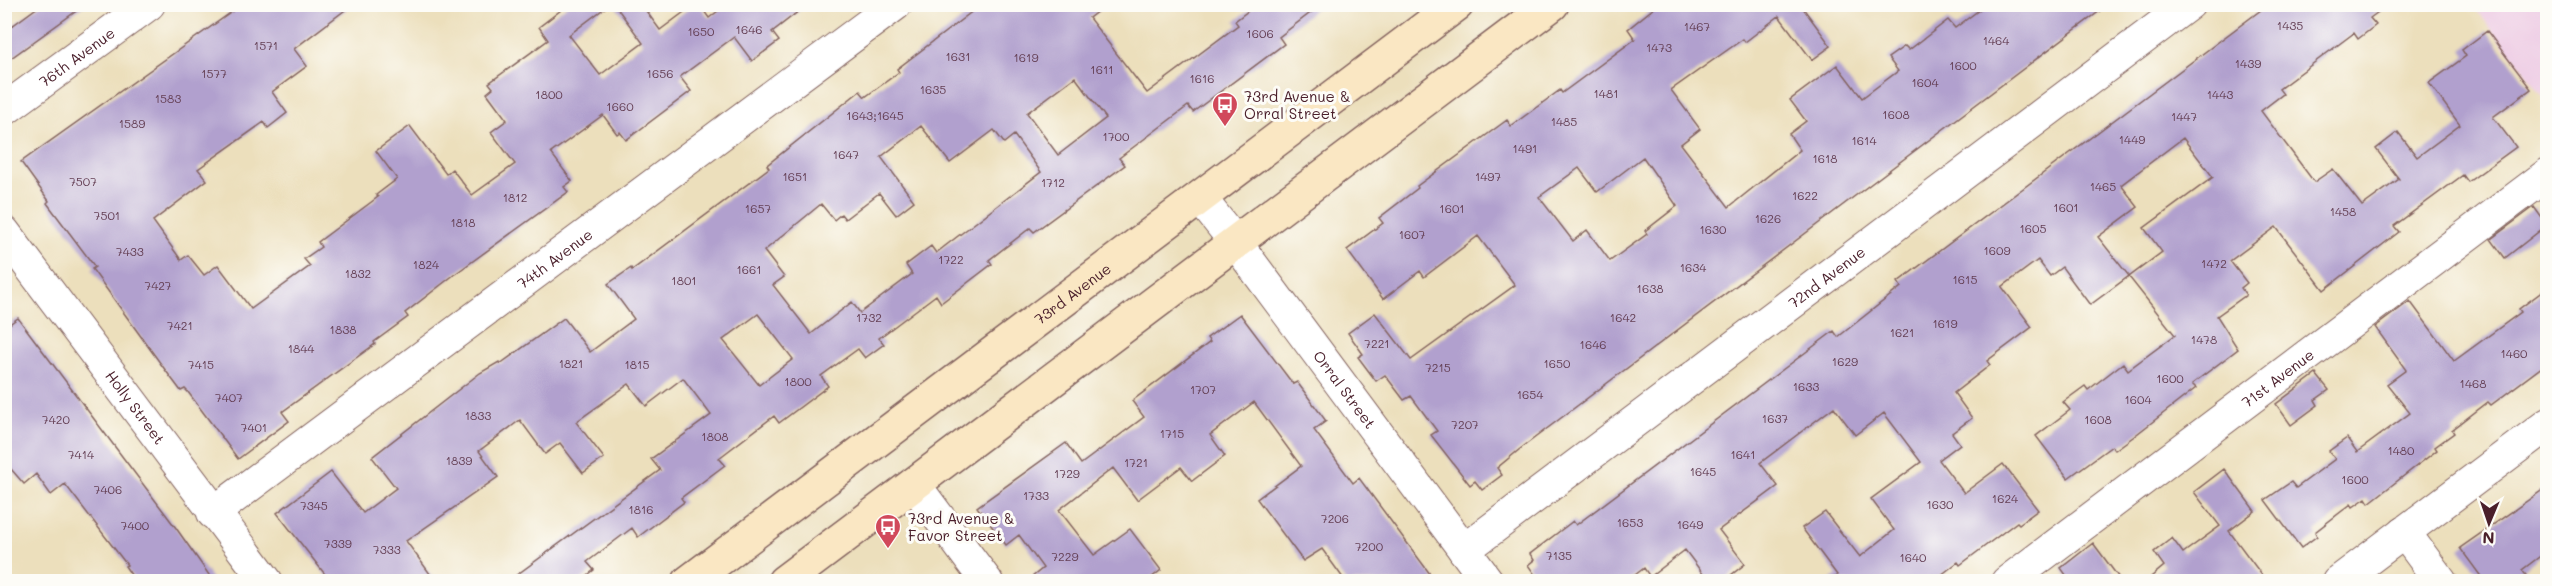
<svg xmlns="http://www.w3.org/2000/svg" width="2552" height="586" viewBox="0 0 2552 586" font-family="Mali,sans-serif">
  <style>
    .built { fill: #efd0e6 }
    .building { fill: #b1a0ce; fill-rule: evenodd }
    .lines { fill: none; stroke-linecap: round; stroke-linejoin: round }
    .street-casing { stroke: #83625e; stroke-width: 34 }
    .secondary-casing { stroke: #83625e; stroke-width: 36 }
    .street { stroke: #fff; stroke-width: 32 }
    .secondary { stroke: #fae7c3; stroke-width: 33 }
    .labels { text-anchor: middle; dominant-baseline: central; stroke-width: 6; stroke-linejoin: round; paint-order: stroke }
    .number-label { font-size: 12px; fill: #643f54 }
    .street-label { font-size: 15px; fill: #4a1f2b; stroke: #fdfcf7 }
    .poi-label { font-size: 15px; fill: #4a1f2b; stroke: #fdfcf7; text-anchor: start }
  </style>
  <rect width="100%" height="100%" fill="#fdfcf7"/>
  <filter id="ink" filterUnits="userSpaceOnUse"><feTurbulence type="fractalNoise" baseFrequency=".0167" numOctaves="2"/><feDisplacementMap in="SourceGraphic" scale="12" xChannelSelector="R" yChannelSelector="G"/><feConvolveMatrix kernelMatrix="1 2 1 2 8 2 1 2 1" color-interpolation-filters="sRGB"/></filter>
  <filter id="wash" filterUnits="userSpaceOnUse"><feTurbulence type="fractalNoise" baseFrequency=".008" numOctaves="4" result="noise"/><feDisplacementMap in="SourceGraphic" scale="24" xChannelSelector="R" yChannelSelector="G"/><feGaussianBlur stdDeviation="1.35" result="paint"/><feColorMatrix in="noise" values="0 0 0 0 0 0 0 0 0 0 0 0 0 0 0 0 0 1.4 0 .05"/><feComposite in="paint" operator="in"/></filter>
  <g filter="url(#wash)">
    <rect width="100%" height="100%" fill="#ecdfbc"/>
    <path class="built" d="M2472 5H2547V100L2478 12Z"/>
    <g id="blocks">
      <path class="building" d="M42 4H86L4 63V32Z
        M243 4H353L294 49 307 66 272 92 287 113 268 128 264 122 198 169 207 180 153 221 181 260 188 255 204 275 218 265 251 309 310 266 304 259 321 247 318 242 378 197 376 195 397 179 376 151 410 126 446 174 452 169 472 195 515 164 491 132 507 120 487 93 493 88 489 83 548 40 539 27 569 4H610L569 35 600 75 643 43 614 4H641L660 30 695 4H699L709 18 727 4H808L772 32 779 41 752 61 734 37 680 77 691 91 626 140 620 132 617 134 603 115 551 153 572 181 564 187 568 192 455 274 405 313 408 317 374 342 375 344 282 412 289 421 238 459 188 392 185 389 181 391 166 371 92 269 95 267 47 203 49 201 21 162Z
        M982 4H1107L1089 18 1147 93 1238 25 1235 21 1257 4H1322L1279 37 1284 44 1193 112 1188 106 1119 158 1125 165 1034 232 1030 228 989 260 992 264 941 303 936 295 879 338 884 344 865 358 858 349 821 376 828 386 779 423 774 416 719 458 725 465 681 498 684 502 638 537 632 528 587 562 594 570 579 582H507L660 470 651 459 711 415 683 378 646 406 629 384 576 422 604 458 583 473 560 443 545 454 520 420 479 451 498 477 406 541 436 582H331L277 513 331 472 363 513 396 488 372 457 480 373 499 362 500 364 564 318 590 352 634 319 608 284 631 268 632 270 769 168 767 165 860 91 865 97 899 72 897 69ZM1075 77 1106 118 1058 155 1027 113ZM921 126 950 163 994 130 1004 143 1014 135 1041 172 936 253 931 246 906 265 912 274 860 313 852 302 811 334 773 285 784 277 764 251 821 204 834 220 841 214 845 219 879 193 896 215 914 201 881 157ZM758 314 793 359 759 385 723 340Z
        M1659 4H1800L1831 46 1812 60 1779 16 1745 42 1743 39 1671 90 1700 129 1681 144 1729 207 1800 150 1789 134 1806 121 1790 100 1837 65 1862 98 1898 71 1888 58 1905 46 1909 50 1948 20 1955 28 1987 4H2109L1520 449 1497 468 1502 475 1482 490 1475 481 1470 485 1431 435 1437 431 1411 396 1404 400 1385 375 1376 381 1358 357 1363 354 1348 333 1375 313 1411 360 1515 285 1478 236 1424 277 1420 271 1383 299 1347 250 1383 223 1379 218 1418 188 1417 186 1507 120 1511 126 1560 90 1562 93 1635 39 1628 29ZM1643 157 1677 206 1645 231 1647 234 1610 261 1587 230 1573 241 1539 197 1579 168 1597 192Z
        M2269 4H2389L2370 18 2376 25 2358 39 2354 33 2279 89 2283 94 2261 111 2314 182 2333 169 2362 206 2399 179 2376 149 2398 132 2417 157 2460 125 2429 83 2466 56 2462 50 2487 31 2531 89 2493 117 2516 147 2468 182 2463 175 2394 226 2399 232 2324 290 2276 227 2230 261 2247 283 2241 288 2246 295 2217 316 2238 349 2192 384 2196 388 2133 437 2115 450 2112 446 2068 478 2036 436 2070 410 2063 402 2085 386 2088 390 2123 363 2128 370 2175 335 2129 277 2162 252 2144 228 2213 177 2183 138 2121 185 2138 207 2098 237 2129 276 2090 305 2062 267 2050 276 2038 260 2002 287 2032 327 1987 361 1990 365 1954 393 1972 418 1952 433 1960 444 1939 460 1964 493 2003 464 2038 510 2019 524 2017 522 1960 565 1958 562 1932 582H1829L1837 575 1802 528 1825 512 1860 557 1894 530 1871 499 1921 462 1884 413 1855 435 1834 407 1760 463 1778 486 1719 530 1745 564 1722 582H1709L1685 550 1650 577 1644 568 1626 582H1540L1528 565 1534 560 1530 554 1573 521 1576 525 1834 331 1838 337 1901 287 1898 282Z
        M2534 207 2547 225 2505 258 2491 239Z
        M2547 288V363L2491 405 2488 402 2452 430 2454 433 2435 447 2437 450 2369 503 2366 498 2353 507 2351 504 2315 532 2317 536 2301 548 2265 500 2291 482 2296 488 2335 459 2329 451 2347 438 2357 452 2410 413 2387 384 2406 370 2375 327 2410 301 2454 361 2521 312 2519 309Z
        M1240 314 1293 384 1297 382 1326 421 1314 430 1353 483 1359 478 1436 582H1346L1322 549 1303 561 1257 499 1301 466 1254 402 1210 435 1225 456 1192 481 1181 467 1137 500 1113 468 1059 510 1094 555 1130 529 1161 570 1146 582H1026L1043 568 1019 535 1006 545 977 507 1066 443 1081 464 1144 417 1132 401 1210 342 1207 338Z
        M18 318 176 528 214 582H136L125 566 127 565 65 484 51 495 36 474 24 484 4 461V328Z
        M2316 374 2329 390 2315 400 2318 405 2291 425 2276 404Z
        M2224 469 2255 511 2229 531 2267 582H2145L2164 566 2154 552 2172 538 2183 553 2220 526 2194 492Z
        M2547 487V551L2522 570 2531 582H2485L2460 548Z
        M2093 543 2122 582H2071L2061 568Z"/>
    </g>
  </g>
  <g filter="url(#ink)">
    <use href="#blocks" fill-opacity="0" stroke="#83625e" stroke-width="1.5"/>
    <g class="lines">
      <defs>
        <g id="street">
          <path id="s1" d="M4 110 149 4"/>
          <path id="s2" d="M1200 198 1236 243 1488 582"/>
          <path id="s3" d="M4 232 267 582"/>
          <path d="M914 484 987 582"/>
          <path id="s4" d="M213 513 896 4"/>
          <path d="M2404 532 2441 582"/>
          <path id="s5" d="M1464 550 2189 4"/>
          <path id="s6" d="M2007 582 2548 174"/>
          <path d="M2338 582 2548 424"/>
        </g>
        <g id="secondary">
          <path id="s7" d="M689 582 1457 4"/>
          <path d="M784 582 1552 4"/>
        </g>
      </defs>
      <use href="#street" class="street-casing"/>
      <use href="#secondary" class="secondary-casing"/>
      <use href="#street" class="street"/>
      <use href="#secondary" class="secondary"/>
    </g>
  </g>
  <defs>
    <symbol id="bus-pin" viewBox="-11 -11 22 30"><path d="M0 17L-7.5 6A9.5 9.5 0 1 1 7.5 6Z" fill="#d1495b" stroke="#fdfcf7"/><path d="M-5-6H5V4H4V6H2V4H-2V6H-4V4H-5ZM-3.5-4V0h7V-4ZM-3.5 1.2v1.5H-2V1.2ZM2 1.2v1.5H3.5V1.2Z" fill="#fff"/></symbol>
  </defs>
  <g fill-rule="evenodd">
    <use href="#bus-pin" x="1210" y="90" width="30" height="40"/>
    <use href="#bus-pin" x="873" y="512" width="30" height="40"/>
  </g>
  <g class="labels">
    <g class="number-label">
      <text x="2290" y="25">1435</text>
      <text x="1697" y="26">1467</text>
      <text x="749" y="29">1646</text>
      <text x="701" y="31">1650</text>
      <text x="1260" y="33">1606</text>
      <text x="1996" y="40">1464</text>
      <text x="266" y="45">1571</text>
      <text x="1659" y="47">1473</text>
      <text x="958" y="56">1631</text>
      <text x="1026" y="57">1619</text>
      <text x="2248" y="63">1439</text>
      <text x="1963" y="65">1600</text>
      <text x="1102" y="69">1611</text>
      <text x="214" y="73">1577</text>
      <text x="660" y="73">1656</text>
      <text x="1202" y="78">1616</text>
      <text x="1925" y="82">1604</text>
      <text x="933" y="89">1635</text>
      <text x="1606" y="93">1481</text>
      <text x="549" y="94">1800</text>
      <text x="2220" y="94">1443</text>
      <text x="168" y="98">1583</text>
      <text x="620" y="106">1660</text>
      <text x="1896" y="114">1608</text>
      <text x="875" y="115">1643;1645</text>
      <text x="2184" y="116">1447</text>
      <text x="1564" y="121">1485</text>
      <text x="132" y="123">1589</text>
      <text x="1116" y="136">1700</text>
      <text x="2132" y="139">1449</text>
      <text x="1864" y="140">1614</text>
      <text x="1525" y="148">1491</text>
      <text x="846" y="154">1647</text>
      <text x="1825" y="158">1618</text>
      <text x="795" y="176">1651</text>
      <text x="1488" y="176">1497</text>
      <text x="83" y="181">7507</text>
      <text x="1053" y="182">1712</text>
      <text x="2103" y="186">1465</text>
      <text x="1805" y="195">1622</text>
      <text x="515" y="197">1812</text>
      <text x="2066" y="207">1601</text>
      <text x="758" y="208">1657</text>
      <text x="1452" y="208">1601</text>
      <text x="2343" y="211">1458</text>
      <text x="107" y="215">7501</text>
      <text x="1768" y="218">1626</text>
      <text x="463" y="222">1818</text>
      <text x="2033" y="228">1605</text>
      <text x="1713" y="229">1630</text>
      <text x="1412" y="234">1607</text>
      <text x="1997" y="250">1609</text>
      <text x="130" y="251">7433</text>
      <text x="951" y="259">1722</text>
      <text x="2214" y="263">1472</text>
      <text x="426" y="264">1824</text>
      <text x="1693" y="267">1634</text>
      <text x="749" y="269">1661</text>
      <text x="358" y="273">1832</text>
      <text x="1965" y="279">1615</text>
      <text x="684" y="280">1801</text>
      <text x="158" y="285">7427</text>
      <text x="1650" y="288">1638</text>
      <text x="869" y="317">1732</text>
      <text x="1623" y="317">1642</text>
      <text x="1945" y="323">1619</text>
      <text x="180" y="325">7421</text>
      <text x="343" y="329">1838</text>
      <text x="1902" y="332">1621</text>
      <text x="2204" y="339">1478</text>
      <text x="1377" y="343">7221</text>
      <text x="1593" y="344">1646</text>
      <text x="301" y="348">1844</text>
      <text x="2514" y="353">1460</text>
      <text x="1845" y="361">1629</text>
      <text x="571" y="363">1821</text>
      <text x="1557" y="363">1650</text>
      <text x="201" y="364">7415</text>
      <text x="637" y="364">1815</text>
      <text x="1438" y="367">7215</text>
      <text x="2170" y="378">1600</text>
      <text x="798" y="381">1800</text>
      <text x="2473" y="383">1468</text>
      <text x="1806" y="386">1633</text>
      <text x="1203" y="389">1707</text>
      <text x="1530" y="394">1654</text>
      <text x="229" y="397">7407</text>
      <text x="2138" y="399">1604</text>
      <text x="478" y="415">1833</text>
      <text x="1775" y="418">1637</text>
      <text x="56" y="419">7420</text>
      <text x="2098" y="419">1608</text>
      <text x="1465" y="424">7207</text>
      <text x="254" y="427">7401</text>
      <text x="1172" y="433">1715</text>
      <text x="715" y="436">1808</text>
      <text x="2401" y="450">1480</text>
      <text x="81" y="454">7414</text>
      <text x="1743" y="454">1641</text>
      <text x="459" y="460">1839</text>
      <text x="1136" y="462">1721</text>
      <text x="1703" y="471">1645</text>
      <text x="1067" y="473">1729</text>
      <text x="2355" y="479">1600</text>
      <text x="108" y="489">7406</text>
      <text x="1036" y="495">1733</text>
      <text x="2005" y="498">1624</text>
      <text x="1940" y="504">1630</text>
      <text x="314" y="505">7345</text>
      <text x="641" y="509">1816</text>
      <text x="1335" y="518">7206</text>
      <text x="1630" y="522">1653</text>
      <text x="1690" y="524">1649</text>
      <text x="135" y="525">7400</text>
      <text x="338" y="543">7339</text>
      <text x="1369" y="546">7200</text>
      <text x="387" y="549">7333</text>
      <text x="1559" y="555">7135</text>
      <text x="1065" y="556">7229</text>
      <text x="1913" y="557">1640</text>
    </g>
    <g class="street-label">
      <text stroke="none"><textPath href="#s1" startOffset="90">76th Avenue</textPath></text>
      <text stroke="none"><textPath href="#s4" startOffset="426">74th Avenue</textPath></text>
      <text stroke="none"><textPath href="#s5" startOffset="454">72nd Avenue</textPath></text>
      <text stroke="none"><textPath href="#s7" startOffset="480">73rd Avenue</textPath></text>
      <text stroke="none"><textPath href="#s6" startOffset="339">71st Avenue</textPath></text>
      <text stroke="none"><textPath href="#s2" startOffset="240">Orral Street</textPath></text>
      <text stroke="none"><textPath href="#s3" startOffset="219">Holly Street</textPath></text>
    </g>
    <g class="poi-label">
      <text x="1244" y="96">73rd Avenue &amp;<tspan x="1244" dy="17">Orral Street</tspan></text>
      <text x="908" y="518">73rd Avenue &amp;<tspan x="908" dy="17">Favor Street</tspan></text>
    </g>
  </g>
  <rect width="2552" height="586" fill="none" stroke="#fdfcf7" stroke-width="24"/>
  <g transform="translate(2489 523) rotate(182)" stroke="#fdfcf7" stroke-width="4.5" paint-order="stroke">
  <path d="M0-4.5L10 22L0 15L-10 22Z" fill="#4a1f2b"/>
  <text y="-9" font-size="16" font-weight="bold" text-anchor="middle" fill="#4a1f2b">N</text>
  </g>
</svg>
